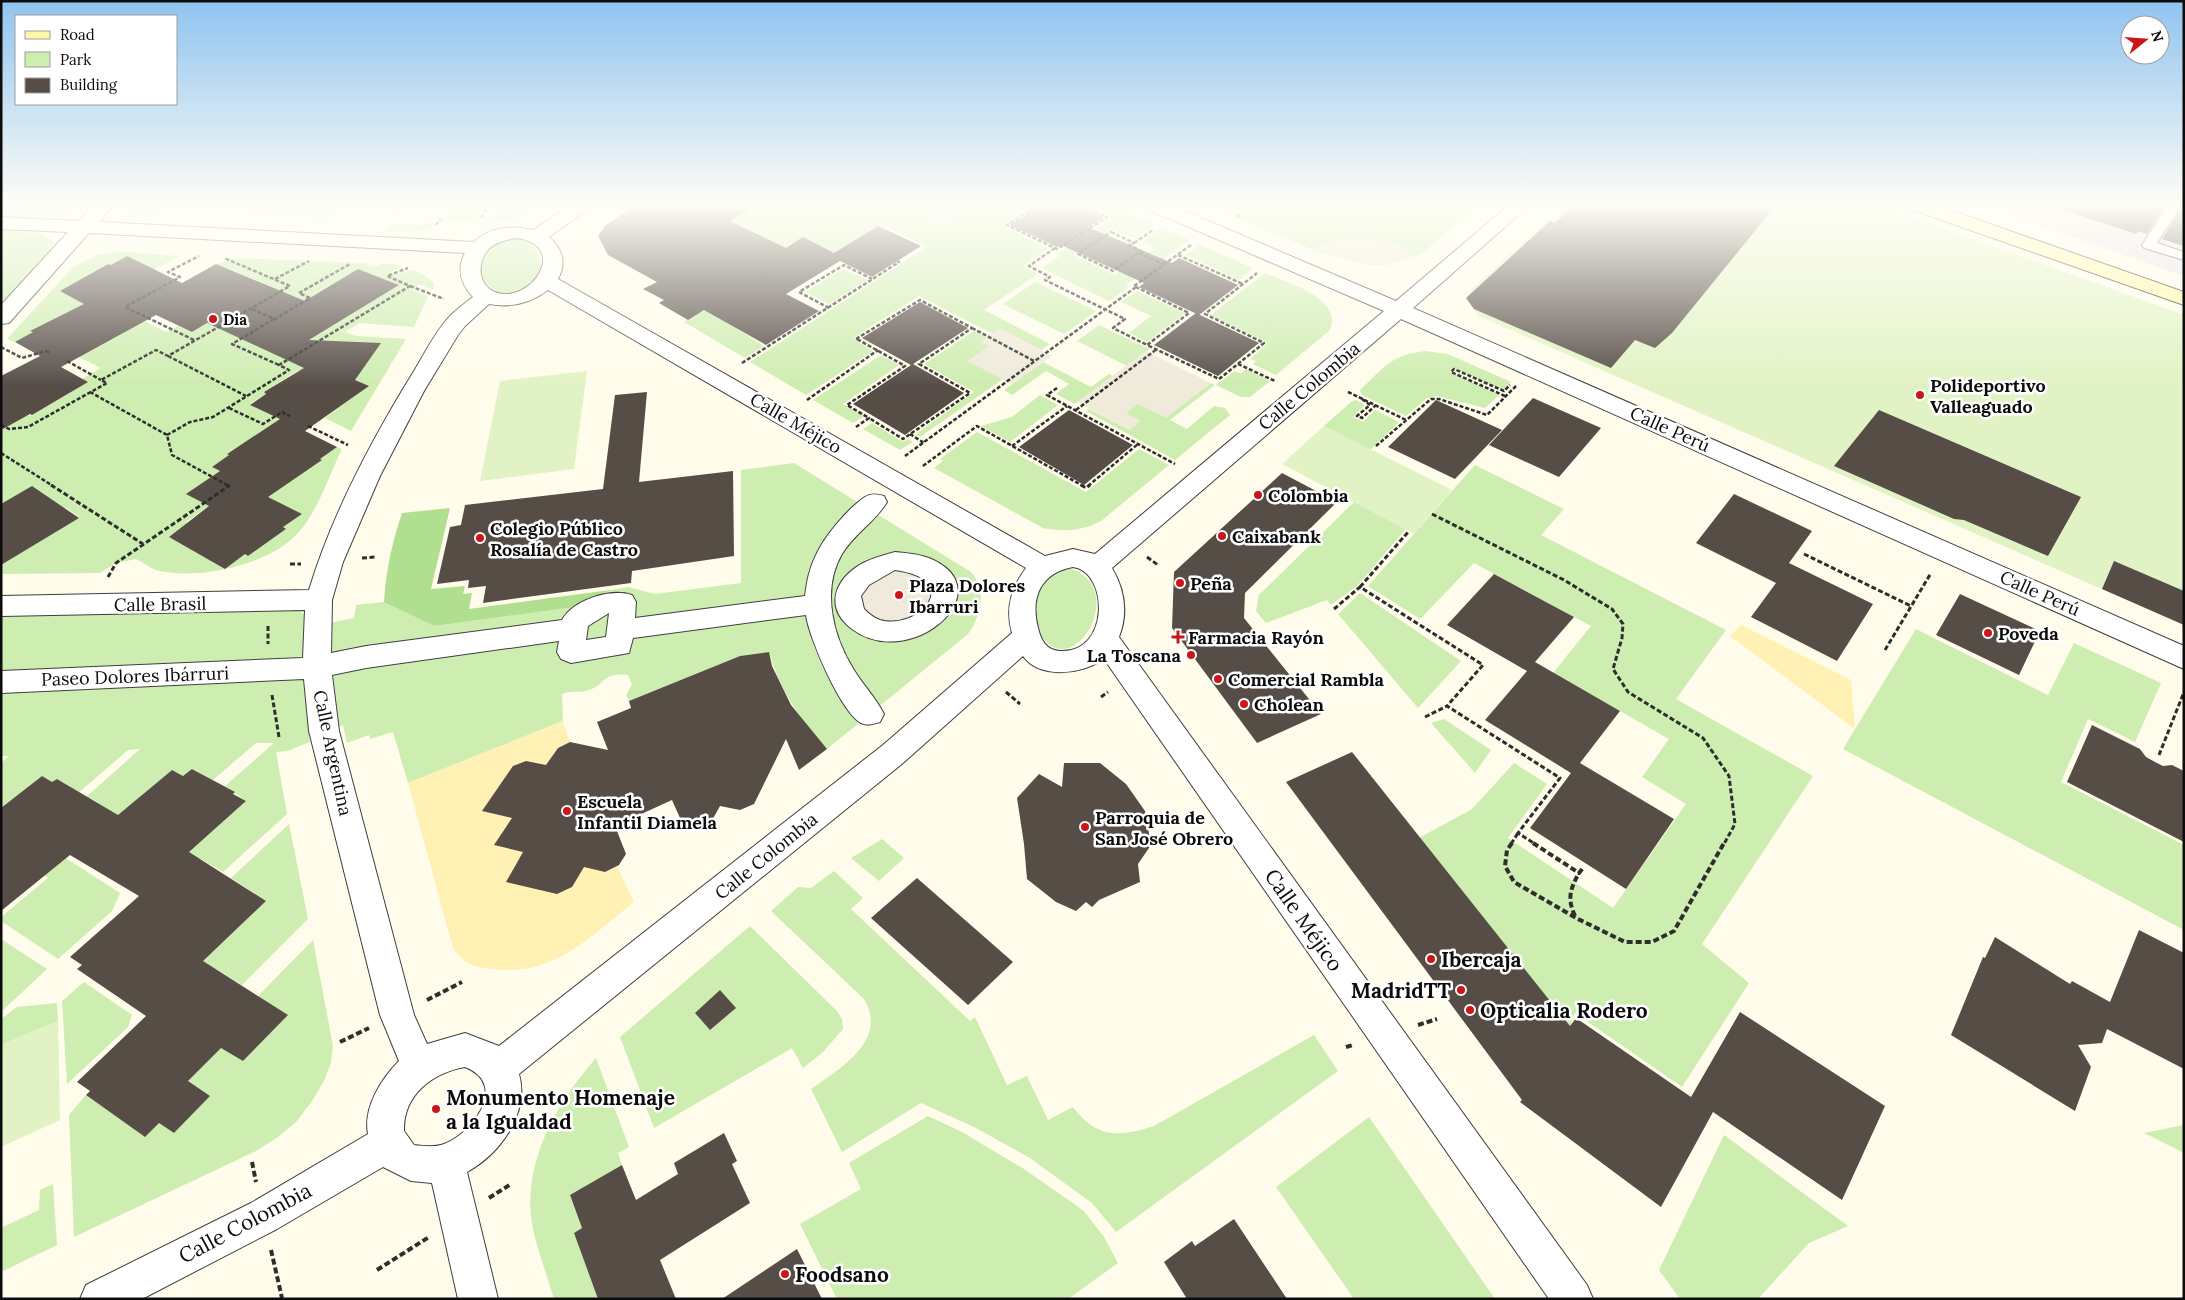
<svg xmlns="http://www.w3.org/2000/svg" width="2185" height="1300" viewBox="0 0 2185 1300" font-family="Lora,serif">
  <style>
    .industrial { fill: #ebdfec }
    .green { fill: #ceedb1; fill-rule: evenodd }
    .forest { fill: #b0df8f }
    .sand { fill: #fff1b3 }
    .pitch { fill: #e1f3c4 }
    .plaza { fill: #efeada }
    .building { fill: #564d47 }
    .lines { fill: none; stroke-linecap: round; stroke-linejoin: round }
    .lane-casing { stroke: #3f3f3f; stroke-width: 2 }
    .street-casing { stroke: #3f3f3f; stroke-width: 2 }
    .secondary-casing { stroke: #2e2e2e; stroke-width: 2 }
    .path-far2 { stroke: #2e2e2e; stroke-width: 2.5; stroke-dasharray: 4 2; stroke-linecap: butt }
    .path-far1 { stroke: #2e2e2e; stroke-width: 3; stroke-dasharray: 5 2.5; stroke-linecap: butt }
    .path { stroke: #2e2e2e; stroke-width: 4; stroke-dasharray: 6 3; stroke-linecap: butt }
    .lane { fill: #fff; fill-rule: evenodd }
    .street { fill: #fff; fill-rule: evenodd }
    .secondary { fill: #fff8a6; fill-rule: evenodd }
    .poi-dot { fill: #c91719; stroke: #fff; stroke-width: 2 }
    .labels { text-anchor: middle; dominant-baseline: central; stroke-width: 5; stroke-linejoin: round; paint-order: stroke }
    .far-poi-label { font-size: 15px; font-weight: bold; fill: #0c0c0c; stroke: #fff; text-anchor: start }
    .poi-label { font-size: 18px; font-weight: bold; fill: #0c0c0c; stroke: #fff; text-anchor: start }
    .street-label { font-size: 18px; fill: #0c0c0c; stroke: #fff }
    .near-street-label { font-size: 21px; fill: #0c0c0c; stroke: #fff }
    .near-poi-label { font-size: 21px; font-weight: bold; fill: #0c0c0c; stroke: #fff; text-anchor: start }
  </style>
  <rect width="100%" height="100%" fill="#fffceb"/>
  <path class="industrial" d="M1980 205H2184V276Z"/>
  <path class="green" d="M1 205H86C61 222 30 216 1 215Z
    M129 205H237L233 212 272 208 270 211H291L295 205H337L328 218 162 209 152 218C142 217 129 218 129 205Z
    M452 205H484L476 218 441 223Z
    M527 205H530L525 215 481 226 487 217 511 212Z
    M757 205H902L938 224 969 205H1034L1002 226 1049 249 1023 266 1038 274 984 310 1050 344 1041 350 1001 329 993 334 919 296 853 338 873 351 806 395 750 362 927 247 881 224 829 256 808 245 812 242 803 238 750 269 781 285 723 320 764 346 745 358 684 322 741 288 710 271 766 239 730 221Z
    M1085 205H1108L1154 225 1134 238 1112 229 1073 255 1115 275 1139 258 1155 265 1126 285 1129 287 1109 301 1042 268 1059 256 1056 254 1113 219Z
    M1206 205H1478L1421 254 1388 265H1371L1319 252Z
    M433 223 430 230 387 232 392 224Z
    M1162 228 1190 240 1161 261 1147 254 1155 248 1142 242Z
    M1 230 41 234 54 242 52 248 1 303Z
    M514 238C531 240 546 256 539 275 536 282 528 286 522 291 481 302 465 259 494 243 500 240 508 239 514 238Z
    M1200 245 1253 268 1239 280 1186 255Z
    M117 251 180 256 143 275 127 256 111 265 108 264 60 291 99 298 31 331 33 332 15 342 7 339 74 266 97 255Z
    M234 258 364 263 373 267C383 262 393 263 403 266L388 273C409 280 404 257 434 283L433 290 419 284 412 290 428 296 414 327 360 323 345 332 357 336 406 339 351 431 325 418 368 386 297 371 264 392 266 394 250 404 268 413 280 406 295 413 227 453 229 455 212 467 230 477 224 496 186 522 189 523 169 537 225 568 245 554 248 556 286 529 283 527 302 514 254 504 322 460 320 459 337 447 342 449C328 477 318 512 297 534 269 565 196 581 156 570 150 568 143 562 136 559L116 563 100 573 1 574V565L79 517 66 508 60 512 1 504V419L32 415 70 393 82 379 101 368 79 357 114 306 166 332 178 326 192 332 270 286 216 264ZM358 269 399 285 282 357 328 288Z
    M843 269 867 280 829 304 805 292Z
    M1265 273C1286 282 1346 299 1329 331L1276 375 1253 364 1256 361 1250 359 1268 343 1211 315Z
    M1035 282 1096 311 1064 334 1003 304Z
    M1137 291 1185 313 1147 342 1129 333 1151 316 1121 302Z
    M1099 325 1150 349 1127 366 1077 341Z
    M974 331 987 338 982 341 990 346 968 361 1003 379 920 437 916 434 974 392 924 364Z
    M1426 351 1448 354 1511 382 1503 390 1453 368 1449 372 1499 395 1485 408 1437 396 1427 398 1406 416 1362 395 1360 390C1385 367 1390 355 1426 351Z
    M881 355 899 365 843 404 864 416 853 423 813 400Z
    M1043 362 1091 387 1109 374 1113 376 1075 404 1056 394 1069 384 1046 371 1012 395 1004 390Z
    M1246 369 1270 381 1250 397H1241L1216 385 1235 371 1241 374Z
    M1211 383 1215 385 1170 420 1187 429 1214 406 1225 408 1230 415 1175 460 1086 411 1089 409 1130 430 1126 413 1138 404 1166 417Z
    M1040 395 1058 405 1010 442 981 426 1012 417Z
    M1356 400 1365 405 1353 417 1363 422 1375 410 1399 422 1370 450 1324 426 1351 402Z
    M872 423 903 442 908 439 913 442 900 450 863 429Z
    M977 432 1086 492 1139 449 1169 465 1101 521C1082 531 1064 532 1043 528L934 468 943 461 940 459Z
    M794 463 971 572C987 591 981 616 968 634L827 749C799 718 781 692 769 652L740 656 629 701 626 695 632 684 628 675C599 672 607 687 585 691 577 693 573 690 562 694L563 721 408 783 393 732 370 739 369 735 347 743 343 725 309 736 310 742 287 751 276 752 287 814 223 872 201 859 192 867 180 860 190 826 207 836 246 801 225 786 274 743H256L213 780 193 769 183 776 172 770 143 794 131 831 92 820 106 808 92 799 89 801 85 798 140 749 128 750 77 794 70 789 71 787 57 779 49 785V780L42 776 1 808V763L9 756H1V614L297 610 307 616 306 628 354 618 356 605 384 602 434 626 576 607 610 590 628 587 655 594 741 583V470Z
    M1475 465 1564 509 1541 535 1726 630 1676 699 1813 776 1702 944 1749 983 1682 1087 1575 1013 1570 1026 1419 838 1472 809 1514 763 1547 784 1508 838 1613 908 1686 804 1642 777 1669 739 1553 673 1591 626 1474 563 1420 619 1368 586Z
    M1354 502 1406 529 1357 586 1331 605 1327 600 1266 623 1256 611 1259 595Z
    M1068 568C1135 586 1067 696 1036 626 1024 601 1043 574 1068 568Z
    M1360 593 1461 661 1418 708 1338 614Z
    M1916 629 2048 695 2074 643 2161 683 2135 742 2088 719 2061 782 2184 845V930L1843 749Z
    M1444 719 1491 750 1475 773 1431 723Z
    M289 824 308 919 242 985 216 969 207 978 195 970 204 929 224 941 266 901 231 878Z
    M882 839 904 858 879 881 851 858Z
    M50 848 120 893 112 911 58 959 1 921V917L48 878 29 866Z
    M834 871 863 898 851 909 970 1021 975 1017 1007 1085 1027 1076 1048 1120 1073 1107C1097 1139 1119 1137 1154 1126L1314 1035 1338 1071 1116 1232 1092 1203 1030 1158 974 1127 921 1103 842 1152 811 1089C840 1069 889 1040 864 999L771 911 798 887 811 888Z
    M750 926 837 1011 842 1019 843 1029 823 1052 803 1068 792 1048 654 1128 620 1037Z
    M1 939 47 969 1 1012Z
    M313 940 333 1046 331 1063 324 1081 312 1101 297 1121 278 1137 256 1151 74 1237 69 1115 86 1095 145 1137 159 1123 174 1133 209 1097 188 1081 221 1047 243 1061 287 1016 258 996Z
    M84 982 132 1015 128 1027 67 1084 62 1001Z
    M57 1003 58 1021 1 1045V1019L17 1007Z
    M596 1058 629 1147 618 1153 622 1165 570 1196 582 1228 574 1233 598 1299H554C547 1275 534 1241 531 1217 525 1158 558 1101 596 1058Z
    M928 1116 962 1132 1024 1169 1084 1211 1104 1237 1118 1263 1068 1299H837L800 1224 861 1189 849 1163Z
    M1369 1117 1495 1299H1354L1276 1187Z
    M2184 1125V1153L2144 1133Z
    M1724 1135 1848 1226 1809 1243 1758 1299H1680L1659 1270Z
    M53 1184 57 1245 1 1272V1228L39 1210 40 1190Z"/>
  <path class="forest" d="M450 508 431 589 465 586 463 594 472 593 469 609 610 590 576 607 434 626 384 602C386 570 392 543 402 513Z"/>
  <path class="sand" d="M1741 625 1851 680 1855 729 1730 636Z
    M563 721 570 742 557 748 550 759 553 768 526 761 513 766 488 803 492 813 504 816 517 811 520 819 507 825 499 837 503 847 515 850 529 845 532 854 518 860 511 873 514 883 588 859 592 869 605 872 617 866 634 902C590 937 552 978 491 969 473 967 463 963 453 948L408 783Z"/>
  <path class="pitch" d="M1564 205H1879L2184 315V625L1479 316 1468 301 1471 289Z
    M587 371 574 469 480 481 500 381Z
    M1324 426 1452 490 1414 534 1282 464Z
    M58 1021 60 1120 1 1147V1045Z"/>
  <path class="plaza" d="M902 205H969L938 224Z
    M1366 237 1398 245 1413 257 1388 265H1371L1315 250 1326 243 1344 238Z
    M1000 328 1041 350 1052 356 1012 384 968 361 989 346 981 342Z
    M1146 351 1211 383 1166 418 1138 404 1126 413 1141 421 1130 430 1077 402Z
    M907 556 949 605 873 632 851 581Z"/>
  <path class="building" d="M635 205H757L730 221 786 248 803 237 834 253 878 226 921 246 872 277 840 261 786 294 819 311 766 345 704 310 688 320 659 303 664 300 643 289 657 282 608 255 598 236 605 226Z
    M1042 205H1078L1104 217 1088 227 1172 263 1179 258 1238 285 1199 315 1139 287 1144 283 1061 245 1057 247 1010 225Z
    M1574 205H1776L1672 333 1655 348 1635 340 1611 368 1474 309 1466 298 1550 221 1555 223Z
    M2064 205H2166L2147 234 2138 231 2136 234 2063 210Z
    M2183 205H2184V246L2162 239Z
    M127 256 182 283 216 264 305 301 358 269 399 285 309 340 381 343 355 380 369 386 305 431 337 447 320 459 322 460 268 497 302 514 283 527 286 529 248 556 245 554 225 569 169 537 209 506 186 494 220 471 212 467 229 455 227 454 280 419 250 405 266 394 264 392 304 368 207 323 192 332 156 315 61 367 88 382 32 415 30 414 1 430V376L40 356 15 342 33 332 30 331 84 304 60 291 108 264 111 265Z
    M920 302 968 328 913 364 964 393 905 435 853 404 911 365 862 338Z
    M1196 313 1259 343 1218 376 1154 345Z
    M647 392 639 482 733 471 734 556 632 571 631 583 483 603 486 586 468 588 469 580 437 584 450 527 461 525 465 505 603 489 615 395Z
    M1533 398 1601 428 1559 477 1489 445Z
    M1436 400 1502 430 1455 479 1388 447Z
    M1069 410 1133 445 1084 485 1019 447Z
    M1879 410 2081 497 2048 556 1964 520 1954 519 1834 466Z
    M1282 473 1337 502 1245 593 1244 618 1321 714 1257 743 1172 628 1174 572Z
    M32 486 79 518 1 565V504Z
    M1734 494 1812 531 1789 563 1873 604 1837 661 1751 617 1776 583 1696 543Z
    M2114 561 2184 591V625L2102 589Z
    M1494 574 1574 617 1535 662 1620 711 1580 763 1674 819 1626 889 1530 828 1571 773 1485 720 1527 671 1447 625Z
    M1960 594 2040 631 2019 675 1936 635Z
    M769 652 772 666 791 705 827 749 799 770 786 739 754 804 740 810 720 806 710 824 697 830 684 827 672 800 615 826 626 854 619 865 605 872 584 867 572 887 557 894 506 882 523 852 494 845 512 818 482 811 513 766 526 761 546 765 558 748 570 742 608 750 597 722 631 708 629 701 740 656Z
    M2092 725 2140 749 2146 757 2155 762 2163 766 2172 765 2184 771V842L2067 782Z
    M1352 752 1570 1026 1576 1018 1691 1097 1740 1012 1885 1106 1842 1200 1713 1112 1661 1207 1520 1102 1522 1100 1286 782Z
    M1064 763H1100L1126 784 1145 811 1151 845 1138 864 1140 882 1099 900 1092 907 1086 902 1076 911 1056 902 1027 879 1024 844 1017 798 1039 774 1062 787Z
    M192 769 235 792 233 794 246 801 189 852 266 901 203 961 288 1015 243 1061 221 1048 188 1081 210 1096 174 1133 159 1123 145 1137 86 1095 90 1091 77 1082 146 1016 77 969 82 965 70 957 139 896 70 855 1 911V808L42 776 52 782 57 779 118 815 172 770 183 776Z
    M917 878 1013 962 968 1005 871 918Z
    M2139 930 2184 953V1069L2107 1029 2102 1043 2078 1045 2091 1067 2075 1111 1951 1035 1983 957 1985 958 1995 937 2070 984 2072 981 2110 1002Z
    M720 990 736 1008 710 1030 695 1013Z
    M724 1133 737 1161 732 1164 750 1203 660 1260 676 1299H598L574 1233 582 1228 570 1195 622 1165 636 1200 678 1174 674 1163Z
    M1234 1219 1287 1299H1187L1164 1262 1192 1241 1195 1246Z
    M797 1249 822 1299H722Z"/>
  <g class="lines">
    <defs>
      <path id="lane" d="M2168 205H2181L2157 243 2184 252V260L2144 248 2142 245Z"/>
      <path id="street" d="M93 205H113L99 222 474 242C489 227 513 225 533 230L571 205H594L549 237C562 248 567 263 558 279L1045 556 1073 549 1095 554 1384 311 1147 209 1145 205H1171L1396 301 1509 205H1530L1413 308 2184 646V669L1401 319 1112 568C1125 590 1128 614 1119 637L1587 1285 1593 1299H1549L1104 659C1083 674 1040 680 1023 656L903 763 519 1074C530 1113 500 1154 467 1172L498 1299H458L432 1183 411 1181 383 1167 277 1229 142 1299H80L86 1285 251 1203 368 1134C363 1108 381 1079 399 1061L380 1015 309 731 304 679 1 693V671L303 658 305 610 1 616V596L309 590C332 514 372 439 414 371 425 353 435 332 450 316 457 309 465 303 473 297 461 284 456 270 465 253L89 233 9 323 1 324V305L68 232 1 229V217L79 221ZM516 238C572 246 529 306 495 292 476 284 477 259 491 247 499 241 507 240 516 238ZM548 290 1026 568C1011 588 1005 609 1012 633L883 745 499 1046 465 1033 427 1044 414 1015 339 731 332 675 366 668 559 641 557 652 561 659 571 663 629 653 633 638 806 615C809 638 841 712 861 723 868 726 873 724 880 722L884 714C876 698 863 685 854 670 833 637 821 590 842 554 854 534 876 521 887 502L884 496C877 494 871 493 865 497 848 508 824 537 816 555 809 569 807 581 805 596L635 618 636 602 632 595C610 588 573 600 562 620L366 646 331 653 332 600 343 562 380 476 424 391 458 335 465 326 489 304C510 308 531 303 548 290ZM1073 567C1109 572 1110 654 1060 651 1046 650 1041 640 1038 628 1030 597 1041 573 1073 567ZM609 613 606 637 586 640 588 626ZM465 1067C511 1085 470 1137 441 1145 434 1147 422 1146 414 1145L404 1131C403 1095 432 1073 465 1067Z
        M895 552C906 553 918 554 929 558 1006 590 910 673 852 629 824 608 834 579 863 563 873 558 884 555 895 552ZM895 570C966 580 918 631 880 620 874 618 868 613 864 609L861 596 869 585Z"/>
      <path id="secondary" d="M1908 205H1936L2184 292V305L1910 209Z"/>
    </defs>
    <use href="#lane" class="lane-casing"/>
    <use href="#street" class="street-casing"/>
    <use href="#secondary" class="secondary-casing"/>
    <path class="path-far2" d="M1039 205 1007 225 1057 249 1107 217 1080 205
      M448 207 449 205
      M395 210 398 205
      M1237 217 1250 205
      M481 218 488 205
      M436 225 441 218
      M1111 232 1134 243 1129 245 1141 251 1113 271 1078 254Z
      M1134 243 1153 230
      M1191 245 1134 286 1189 313 1147 345 1219 379 1264 343 1205 314 1257 273
      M1055 248 1029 266 1050 277 1045 280 1125 319 1113 328 1147 345
      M1139 253 1164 264
      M1178 255 1243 284
      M275 279 309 261
      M410 286 444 299
      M829 308 799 292 844 265 872 279
      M252 309 275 319 310 298 299 293 350 264
      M274 319 232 344 279 365
      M972 328 1034 361
      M856 339 920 300 972 328 919 364 970 393 903 439 869 418
      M194 340 125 307 180 277 168 272 199 256
      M1 347 22 358 46 351 50 353
      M168 356 246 396
      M67 361 101 380
      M742 363 899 262 897 261
      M1238 364 1275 381
      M1057 388 1047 395 1175 464
      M90 392 167 435 172 455 229 486
      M1348 392 1406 420
      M1505 396 1451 372 1454 369 1504 391 1510 385
      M1362 399 1370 405 1357 416 1362 418 1376 405
      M807 400 878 350
      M229 408 263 424 282 412 290 416
      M1076 410 1157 349
      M1 425 9 429 28 427 107 383 101 380 156 350 168 356 290 286 224 258
      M308 426 348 445
      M856 427 869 418 847 405 905 366 857 339
      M910 434 924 443
      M167 435 190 422 213 417 289 370 279 365 410 286 387 276 408 268
      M1012 446 1067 406
      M1376 446 1431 399H1439L1487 415 1516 386
      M1 453 53 486
      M905 456 1136 287
      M923 466 977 426 1083 486
      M1088 486 1138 444"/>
    <path class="path-far1" d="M51 485 143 544
      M1081 485 1086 488 1090 485
      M1432 514 1564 580 1612 609 1623 624 1622 638 1613 669 1628 692 1703 738 1729 776 1735 824 1724 844
      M1804 554 1911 606
      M1147 557 1158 565
      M362 558 376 557
      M290 564H301
      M108 577 116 563 229 486 227 485
      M973 585 992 583
      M1360 587 1409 531
      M1334 609 1360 587 1483 665 1447 706 1560 778 1518 833 1535 844
      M268 626V644
      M1885 650 1931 573
      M1006 692 1020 704
      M272 695 279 737
      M1101 697 1108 692
      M1425 717 1447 706
      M2159 755 2184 692
      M1511 844 1518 833"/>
    <path class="path" d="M1512 843 1507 850 1505 866 1514 882 1576 918 1625 942H1652L1674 931 1724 843
      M1533 843 1579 873 1583 868
      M1575 916C1567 899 1570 889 1579 873
      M427 1000 462 982
      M1418 1025 1437 1019
      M340 1042 369 1028
      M1346 1047 1353 1045
      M252 1162 256 1182
      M489 1198 511 1184
      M271 1250 282 1298
      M377 1270 429 1237"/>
    <use href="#lane" class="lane"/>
    <use href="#street" class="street"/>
    <use href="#secondary" class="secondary"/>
  </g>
  <linearGradient id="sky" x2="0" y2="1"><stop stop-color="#8fc3f0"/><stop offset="0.53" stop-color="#fffef6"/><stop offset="1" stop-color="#fffef6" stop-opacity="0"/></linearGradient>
  <rect width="2185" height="387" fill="url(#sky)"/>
  <g class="poi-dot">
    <circle cx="213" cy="319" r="5"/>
    <circle cx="1920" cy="395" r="5"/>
    <circle cx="1258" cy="495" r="5"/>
    <circle cx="1222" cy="536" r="5"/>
    <circle cx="480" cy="538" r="5"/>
    <circle cx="1180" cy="583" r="5"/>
    <circle cx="899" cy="595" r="5"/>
    <circle cx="1988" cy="633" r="5"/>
    <path d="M1175.5 629.5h5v5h5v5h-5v5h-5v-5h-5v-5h5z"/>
    <circle cx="1191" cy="655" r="5"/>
    <circle cx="1218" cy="679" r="5"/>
    <circle cx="1244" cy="704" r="5"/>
    <circle cx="567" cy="811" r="5"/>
    <circle cx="1085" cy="827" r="5"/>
    <circle cx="1431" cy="959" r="5"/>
    <circle cx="1461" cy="990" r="5"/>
    <circle cx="1470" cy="1010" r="5"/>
    <circle cx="436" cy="1109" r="5"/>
    <circle cx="785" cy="1274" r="5"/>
  </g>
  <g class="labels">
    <g class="far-poi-label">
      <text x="223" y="319">Dia</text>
    </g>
    <g class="poi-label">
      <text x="1930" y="385">Polideportivo<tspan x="1930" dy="21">Valleaguado</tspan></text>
      <text x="1268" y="495">Colombia</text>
      <text x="490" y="528">Colegio Público<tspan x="490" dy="21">Rosalía de Castro</tspan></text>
      <text x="1232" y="536">Caixabank</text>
      <text x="1190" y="583">Peña</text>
      <text x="909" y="585">Plaza Dolores<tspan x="909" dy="21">Ibarruri</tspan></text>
      <text x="1998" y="633">Poveda</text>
      <text x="1188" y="637">Farmacia Rayón</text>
      <text x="1181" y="655" text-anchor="end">La Toscana</text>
      <text x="1228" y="679">Comercial Rambla</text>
      <text x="1254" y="704">Cholean</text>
      <text x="577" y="801">Escuela<tspan x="577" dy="21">Infantil Diamela</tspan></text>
      <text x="1095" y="817">Parroquia de<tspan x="1095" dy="21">San José Obrero</tspan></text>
    </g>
    <g class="street-label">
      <text transform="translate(1309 386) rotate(-40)">Calle Colombia</text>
      <text transform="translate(796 423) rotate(30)">Calle Méjico</text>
      <text transform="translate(1670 429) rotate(24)">Calle Perú</text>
      <text transform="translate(2040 593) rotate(24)">Calle Perú</text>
      <text transform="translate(160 604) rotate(-1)">Calle Brasil</text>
      <text transform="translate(135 676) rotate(-2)">Paseo Dolores Ibárruri</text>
      <text transform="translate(333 753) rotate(78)">Calle Argentina</text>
      <text transform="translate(766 856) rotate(-39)">Calle Colombia</text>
    </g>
    <g class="near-street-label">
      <text transform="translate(1304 920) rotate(55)">Calle Méjico</text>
      <text transform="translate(245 1223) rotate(-28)">Calle Colombia</text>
    </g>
    <g class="near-poi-label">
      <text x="1441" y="959">Ibercaja</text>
      <text x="1451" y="990" text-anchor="end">MadridTT</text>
      <text x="1480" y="1010">Opticalia Rodero</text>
      <text x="446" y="1097">Monumento Homenaje<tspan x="446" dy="24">a la Igualdad</tspan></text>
      <text x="795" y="1274">Foodsano</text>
    </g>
  </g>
  <rect width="2185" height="1300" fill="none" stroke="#0c0c0c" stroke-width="5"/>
  <rect x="15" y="15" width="162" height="90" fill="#ffffff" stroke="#9e9e9e"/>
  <rect x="25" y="31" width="25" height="8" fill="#fff8a6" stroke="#9e9e9e"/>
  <text x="60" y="40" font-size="15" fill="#0c0c0c">Road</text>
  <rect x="25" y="52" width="25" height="15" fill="#ceedb1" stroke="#9e9e9e"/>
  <text x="60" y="65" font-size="15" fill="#0c0c0c">Park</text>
  <rect x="25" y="78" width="25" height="15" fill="#564d47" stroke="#9e9e9e"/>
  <text x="60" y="90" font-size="15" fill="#0c0c0c">Building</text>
  <g transform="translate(2145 40) rotate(73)"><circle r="24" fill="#ffffff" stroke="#9e9e9e"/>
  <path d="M0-4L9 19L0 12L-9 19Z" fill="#c91719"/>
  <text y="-8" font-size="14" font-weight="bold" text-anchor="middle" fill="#0c0c0c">N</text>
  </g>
</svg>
